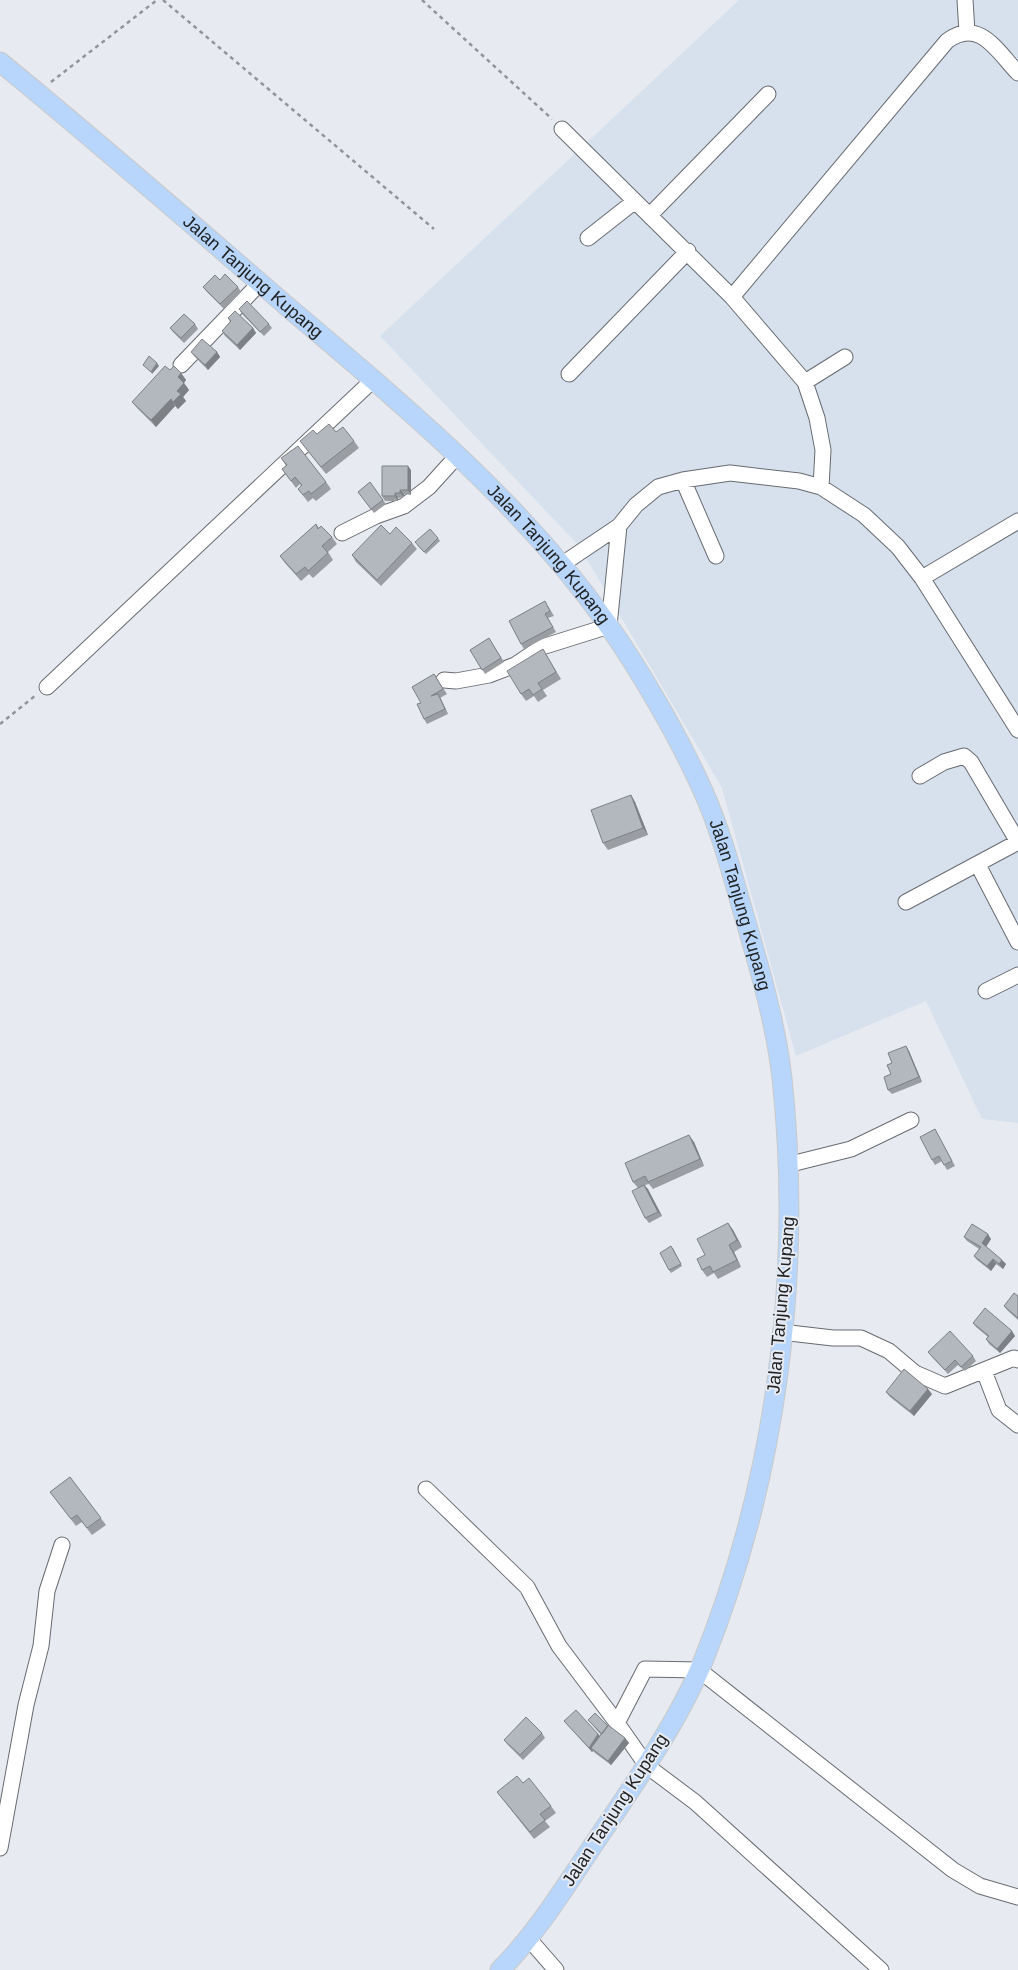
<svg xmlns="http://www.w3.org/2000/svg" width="1018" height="1970" viewBox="0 0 1018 1970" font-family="Helvetica,sans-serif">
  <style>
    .built { fill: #d7e0ed }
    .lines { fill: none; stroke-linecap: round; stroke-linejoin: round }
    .minor-casing { stroke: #676b70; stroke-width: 17 }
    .major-casing { stroke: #c9caca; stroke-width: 21 }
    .path { stroke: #919498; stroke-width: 2.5; stroke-dasharray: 4 4; stroke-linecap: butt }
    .minor { stroke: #fff; stroke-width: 15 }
    .major { stroke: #b8d6fb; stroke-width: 19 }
    .wall { fill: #9a9ea3 }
    .shaded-wall { fill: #7d8185 }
    .building { fill: #b3b8be; stroke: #7d8185 }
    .labels { text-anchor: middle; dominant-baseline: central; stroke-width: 4; stroke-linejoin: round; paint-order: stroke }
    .street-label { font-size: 18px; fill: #202224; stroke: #e7ebf1 }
  </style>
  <rect width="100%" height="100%" fill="#e7ebf1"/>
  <path class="built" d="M739 0H1018V1123L982 1119 926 1001 796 1056 722 788 579 546 380 336Z"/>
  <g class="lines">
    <defs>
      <path id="minor" d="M965 0 967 32
        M562 129 732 297 805 382 817 418 823 450 821 487
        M650 215 768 94
        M588 238 635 201
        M732 297 947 41C979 17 997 51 1018 73
        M181 365 260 283
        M569 374 688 251
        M805 382 845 357
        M683 480 716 556
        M342 533 376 516 404 506 429 487 458 455
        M561 565 619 526 636 505 658 487 683 480 730 473 799 481 821 487 864 515 898 547 922 578 1018 730
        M922 578 1018 521
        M444 680 456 681 489 675 515 665 542 647 609 626 619 526
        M47 687 373 380
        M978 865 1018 942
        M906 902 1018 842 971 762 964 756 944 762 920 776
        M986 991 1018 975
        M787 1165 851 1149 911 1120
        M781 1332 833 1338H861L889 1351 915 1373 945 1386 1014 1358 1018 1360
        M984 1371 999 1410 1018 1425
        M426 1489 527 1587 559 1646 617 1723
        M0 1848 26 1705 41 1646 47 1591 62 1545
        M529 1939 556 1970
        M881 1970 695 1802 647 1766 617 1723 645 1669 699 1670 953 1870 980 1886 1018 1897"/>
      <g id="major">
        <path id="s1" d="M0 62C98 142 193 225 289 308 402 404 519 500 606 622 640 670 679 737 703 791 722 833 733 878 746 922 761 973 776 1026 782 1078 803 1275 776 1481 702 1664 676 1725 633 1786 596 1841 566 1885 538 1932 500 1970"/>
      </g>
    </defs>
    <use href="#minor" class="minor-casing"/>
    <use href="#major" class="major-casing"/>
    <path class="path" d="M163 0 434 229
      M422 0 552 119
      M51 82 157 0
      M0 724 36 695"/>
    <use href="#minor" class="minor"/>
    <use href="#major" class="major"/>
  </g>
  <path class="wall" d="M203 287H238L241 292 224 309 206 291Z
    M239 309 269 324 272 328 264 336 242 314Z
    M228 318 253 328 256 333 240 350 225 336 222 331 230 322Z
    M195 324 198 329 184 343 173 332 170 328Z
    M191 352H217L220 357 208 370 194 356Z
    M170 370 181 373 186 380 184 383 189 390 183 397 186 401 178 409 175 406 156 427 137 408 132 402Z
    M317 434 354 441 359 448 326 474 300 441Z
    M281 458 326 482 331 489 316 501 313 498 308 502 298 489 301 486 300 484 296 488 282 469 286 466Z
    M411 470V495L404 494V497L398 498V501H385L382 496Z
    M370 482 386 504 374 513 358 492Z
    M316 524 319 528 332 537 337 544 328 552 333 560 313 578 309 574 301 581 285 563 280 556Z
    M390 534 412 543 417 549 381 586 356 562 352 555Z
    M438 538 440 541 426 554 417 545Z
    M548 606 554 616 548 618 556 632 524 649 521 644Z
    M489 638 504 662 485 674 470 650Z
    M543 649 561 679 543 690 547 696 538 702 534 696 526 701 521 694Z
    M434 674 447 694 440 698 448 714 427 724 424 719 421 703Z
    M631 795 635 802 648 835 608 850 603 843Z
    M906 1046 909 1051 922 1082 892 1094 888 1090 891 1074Z
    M935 1129 955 1166 947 1170 942 1161 935 1165 932 1160Z
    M694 1142 704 1166 653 1189 649 1184 645 1185 662 1216 649 1223 645 1218 638 1188 633 1182Z
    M728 1223 733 1230 742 1247 734 1252 741 1267 718 1279 714 1273 707 1277 702 1270 705 1255Z
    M964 1237 991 1239 986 1247 1006 1264 1003 1269 996 1264 991 1271 977 1260 974 1256 979 1249 967 1241Z
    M673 1248 682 1266 671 1273 669 1270Z
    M1018 1296V1320L1007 1310 1004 1306Z
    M973 1323 1015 1336 1000 1353 989 1344 986 1339 988 1337 976 1327Z
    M928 1352 973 1356 976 1361 965 1371 958 1365 948 1374 932 1357Z
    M886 1392 932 1394 914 1416 890 1397Z
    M70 1477 106 1525 92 1535 82 1522 76 1526 50 1492Z
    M588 1720 608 1726 625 1738 629 1743 611 1765 595 1753 593 1751 592 1752 564 1721 598 1734 600 1736 601 1735Z
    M542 1733 545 1738 523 1760 507 1744 504 1740Z
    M523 1783 551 1806 556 1813 545 1821 550 1827 534 1839 497 1792Z"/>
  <path class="shaded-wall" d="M253 328 256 333 240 350 237 345Z
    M217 352 220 357 208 370 205 365Z
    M157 363 159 366 152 374 151 372Z
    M181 373 186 380 183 384 178 377Z
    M184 383 189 390 183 397 186 401 178 409 173 402 177 391Z
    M171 399 175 406 156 427 151 420Z
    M408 466 411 470V495L408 490Z
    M400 490 404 494V497L400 493Z
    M395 493 398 498V501L395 496Z
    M438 694 441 699 448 714 445 709Z
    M631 795 635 802 648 835 643 828Z
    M906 1046 909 1051 922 1082 919 1077Z
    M689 1135 694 1142 704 1166 700 1159Z
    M644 1185 648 1189 662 1216 658 1212Z
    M728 1223 733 1230 742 1247 737 1240Z
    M988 1234 991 1239 985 1248 982 1243Z
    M729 1245 734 1252 741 1267 737 1260Z
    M993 1259 996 1264 991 1271 987 1266Z
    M1002 1260 1006 1264 1003 1269 999 1264Z
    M1012 1331 1015 1336 1000 1353 997 1349Z
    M928 1389 932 1394 914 1416 910 1411Z
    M598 1734 602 1739 591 1748 593 1751 592 1752 589 1748Z
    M625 1738 629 1743 611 1765 608 1761Z"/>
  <path class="building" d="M225 274 238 287 220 304 203 287 215 275 220 280Z
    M247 301 269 324 260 332 239 309Z
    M235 311 253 328 237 345 222 331 231 321 228 318Z
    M184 314 195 324 181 338 170 328Z
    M202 339 217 352 205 365 191 352Z
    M149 356 157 363 151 372 143 365Z
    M165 366 170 370 174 366 181 373 178 377 184 383 177 391 181 394 173 402 171 399 151 420 132 402Z
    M329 424 336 432 343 427 354 441 321 467 300 441 313 430 317 434Z
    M298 446 326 482 311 494 309 491 303 495 298 489 302 485 295 477 291 481 282 469 287 465 281 458Z
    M382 466H408V490H400V493H395V496H382Z
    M370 482 383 500 371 509 358 492Z
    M316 524 318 529 321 526 332 537 322 546 328 553 308 571 305 567 296 574 280 556Z
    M381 525 390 534 396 527 412 543 377 580 352 555Z
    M430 529 438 538 424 552 415 542Z
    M545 601 550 611 545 614 553 627 521 644 509 621Z
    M489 638 501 658 482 670 470 650Z
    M543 649 556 672 538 683 542 689 533 695 529 689 521 694 507 671Z
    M434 674 443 689 431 696 438 694 445 709 424 719 417 704 421 703 412 687Z
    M631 795 643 828 603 843 591 810Z
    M906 1046 919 1077 888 1090 884 1077 891 1074 887 1065 892 1063 888 1053Z
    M935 1129 952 1161 944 1165 939 1156 932 1160 920 1137Z
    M689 1135 700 1159 648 1182 645 1176 633 1182 625 1163Z
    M644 1185 658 1212 645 1218 632 1191Z
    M728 1223 737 1240 729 1245 737 1260 713 1272 710 1266 702 1270 697 1259 705 1255 697 1239Z
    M972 1224 988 1234 982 1243 1002 1260 999 1264 993 1259 987 1266 974 1256 981 1247 964 1237Z
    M671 1246 681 1264 669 1270 660 1253Z
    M1014 1293 1018 1296V1318L1004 1306Z
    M985 1308 1012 1331 997 1349 986 1339 989 1336 973 1323Z
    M950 1331 973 1356 961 1367 955 1360 945 1370 928 1352Z
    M904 1369 928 1389 910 1411 886 1392Z
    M70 1477 101 1518 87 1528 77 1515 71 1519 50 1492Z
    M576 1710 598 1734 589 1748 564 1721Z
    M595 1713 608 1726 602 1734 588 1720Z
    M526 1717 542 1733 520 1755 504 1740Z
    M608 1725 625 1738 608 1761 591 1748Z
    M517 1776 523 1783 529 1778 551 1806 540 1814 545 1820 530 1832 497 1792Z"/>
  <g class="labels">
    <g class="street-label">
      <text stroke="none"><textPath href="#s1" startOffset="332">Jalan Tanjung Kupang</textPath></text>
      <text stroke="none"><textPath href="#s1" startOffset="738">Jalan Tanjung Kupang</textPath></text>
      <text stroke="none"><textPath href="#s1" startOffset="1142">Jalan Tanjung Kupang</textPath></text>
      <text transform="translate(781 1305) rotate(-85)">Jalan Tanjung Kupang</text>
      <text transform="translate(615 1810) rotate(-57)">Jalan Tanjung Kupang</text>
    </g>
  </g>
</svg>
